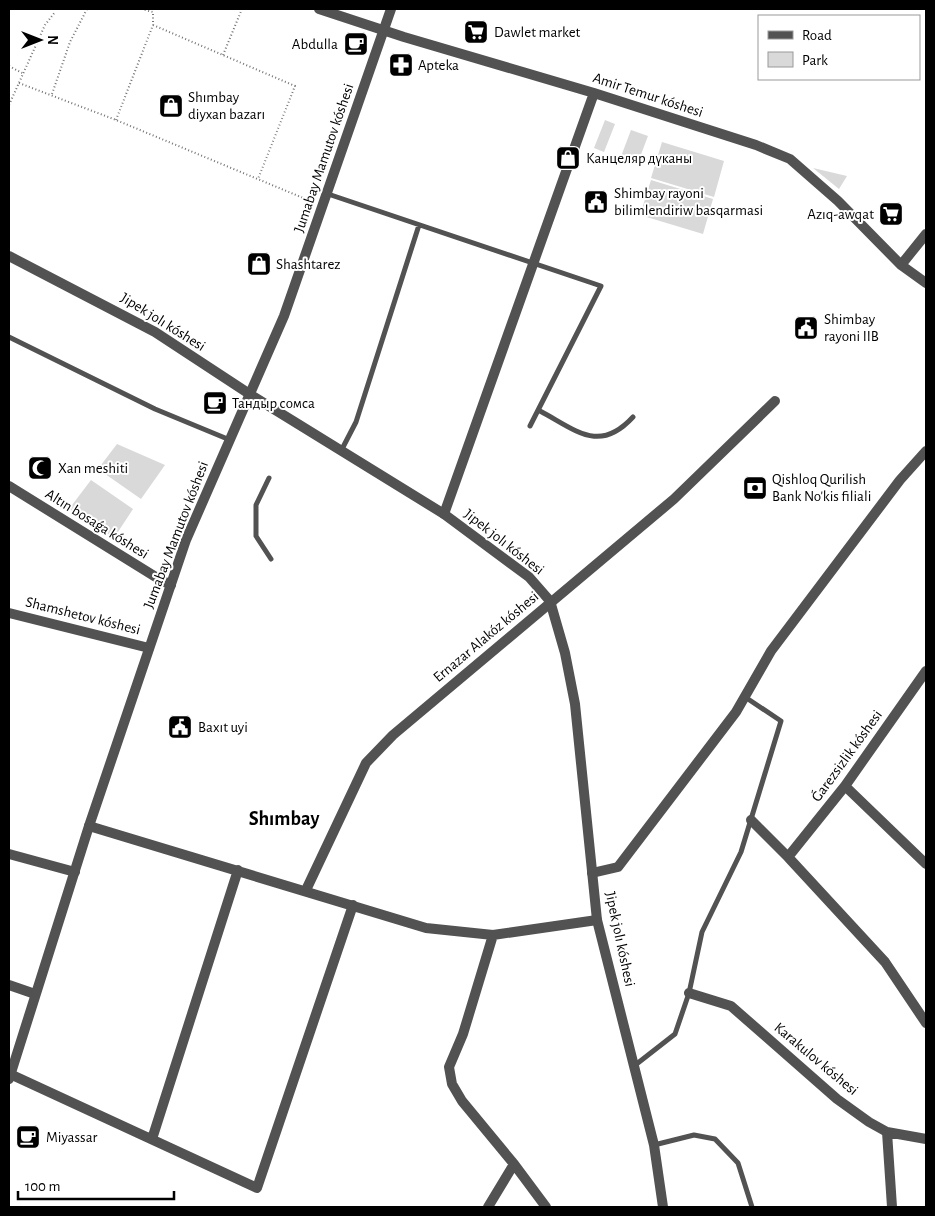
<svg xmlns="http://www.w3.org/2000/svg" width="935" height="1216" viewBox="0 0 935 1216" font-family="'Alegreya Sans',sans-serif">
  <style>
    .green { fill: #d9d9d9 }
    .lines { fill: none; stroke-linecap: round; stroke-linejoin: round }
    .path { stroke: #747474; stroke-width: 2; stroke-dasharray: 1 2.5; stroke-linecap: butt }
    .service { stroke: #525252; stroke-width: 5 }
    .minor { stroke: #525252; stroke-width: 10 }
    .tertiary { stroke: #525252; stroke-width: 10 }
    .labels { text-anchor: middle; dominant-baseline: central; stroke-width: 4; stroke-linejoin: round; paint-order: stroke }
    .poi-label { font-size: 15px; fill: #000; stroke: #fff; text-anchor: start }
    .street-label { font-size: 15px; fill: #000; stroke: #fff }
    .district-label { font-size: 20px; font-weight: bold; fill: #000; stroke: #fff }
  </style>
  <rect width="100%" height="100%" fill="#fff"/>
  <path class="green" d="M605 120 615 124 604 152 594 148Z
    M631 130 648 136 637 165 620 159Z
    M662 142 724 161 714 197 651 178Z
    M813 168 847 176 839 189Z
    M651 180 713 199 703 234 640 215Z
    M117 444 165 465 141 499 98 469Z
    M91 480 133 509 114 538 69 509Z"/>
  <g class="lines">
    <path class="path" d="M153 25 295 86 258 179
      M223 55 242 9
      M9 66 22 73
      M19 83 116 120 308 200
      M52 94 70 42 87 9
      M9 105 45 25 55 12
      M116 120 153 25V12L142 9"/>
    <path class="service" d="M328 194 601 286 530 426
      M9 337 155 409 230 440
      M540 411C576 430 599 454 633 417
      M341 451 356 422 419 225
      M269 478 256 505V536L271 559
      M634 1066 675 1034 689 993 702 932 741 852 781 721 745 697
      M654 1145 694 1135 715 1139 738 1163 752 1207"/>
    <path class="minor" d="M319 9 404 37 594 93 756 145 790 159 838 201 901 265 926 283
      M9 256 155 332 251 395
      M901 265 926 234
      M9 486 159 579 171 585
      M444 514 594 93
      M9 613 149 648
      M845 786 926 864
      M751 820 788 857 885 962 926 1023
      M89 826 426 928 493 935 597 920
      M9 854 75 872
      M788 857 845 786 926 671
      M592 873 618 867 736 712 771 651 900 480 926 451
      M306 890 366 763 393 735 674 499 775 401
      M493 935 463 1034 449 1067 452 1084 462 1101 514 1164 546 1207
      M9 985 35 994
      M689 993 731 1006 837 1099 869 1122 887 1132 926 1139
      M10 1074 257 1188 353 905
      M887 1132 892 1207
      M152 1139 238 870
      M488 1207 514 1164"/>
    <path class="tertiary" d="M251 395 444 514 529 577 550 601 565 653 575 704 597 920 654 1145 663 1207
      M9 1079 89 826 186 540 284 316 391 9"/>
  </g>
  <defs>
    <symbol id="supermarket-square" viewBox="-11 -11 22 22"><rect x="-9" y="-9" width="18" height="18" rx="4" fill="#000" stroke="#fff"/><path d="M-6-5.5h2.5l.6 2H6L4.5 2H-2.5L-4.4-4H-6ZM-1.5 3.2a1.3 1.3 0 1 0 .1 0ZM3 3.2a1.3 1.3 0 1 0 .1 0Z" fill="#fff"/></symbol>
    <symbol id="cafe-square" viewBox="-11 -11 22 22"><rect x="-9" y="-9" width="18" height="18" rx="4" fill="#000" stroke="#fff"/><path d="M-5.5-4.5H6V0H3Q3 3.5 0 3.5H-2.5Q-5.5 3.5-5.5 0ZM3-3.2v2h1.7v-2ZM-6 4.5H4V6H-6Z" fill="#fff"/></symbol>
    <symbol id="pharmacy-square" viewBox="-11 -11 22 22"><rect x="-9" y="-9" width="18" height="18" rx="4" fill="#000" stroke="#fff"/><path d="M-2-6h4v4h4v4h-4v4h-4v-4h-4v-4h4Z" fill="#fff"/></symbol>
    <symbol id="shop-square" viewBox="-11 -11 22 22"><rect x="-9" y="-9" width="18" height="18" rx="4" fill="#000" stroke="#fff"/><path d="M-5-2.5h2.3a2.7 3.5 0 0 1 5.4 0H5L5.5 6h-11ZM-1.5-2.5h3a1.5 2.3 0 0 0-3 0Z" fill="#fff"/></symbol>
    <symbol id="civic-square" viewBox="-11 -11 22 22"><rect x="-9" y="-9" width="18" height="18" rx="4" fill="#000" stroke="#fff"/><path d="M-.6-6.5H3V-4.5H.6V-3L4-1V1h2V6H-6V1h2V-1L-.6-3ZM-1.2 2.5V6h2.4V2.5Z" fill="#fff"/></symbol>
    <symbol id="mosque-square" viewBox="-11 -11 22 22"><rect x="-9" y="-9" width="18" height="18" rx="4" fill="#000" stroke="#fff"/><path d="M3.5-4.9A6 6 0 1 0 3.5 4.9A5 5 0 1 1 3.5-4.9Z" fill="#fff"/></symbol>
    <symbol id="bank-square" viewBox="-11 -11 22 22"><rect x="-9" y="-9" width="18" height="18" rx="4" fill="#000" stroke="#fff"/><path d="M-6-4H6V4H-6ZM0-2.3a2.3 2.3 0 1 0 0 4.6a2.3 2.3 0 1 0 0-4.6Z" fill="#fff"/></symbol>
  </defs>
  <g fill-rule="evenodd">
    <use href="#supermarket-square" x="462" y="18" width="28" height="28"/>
    <use href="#cafe-square" x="342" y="30" width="28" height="28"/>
    <use href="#pharmacy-square" x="387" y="51" width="28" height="28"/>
    <use href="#shop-square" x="157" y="92" width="28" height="28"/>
    <use href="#shop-square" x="554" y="144" width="28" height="28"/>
    <use href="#civic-square" x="582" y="188" width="28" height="28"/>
    <use href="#supermarket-square" x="877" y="200" width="28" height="28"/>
    <use href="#shop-square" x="245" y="250" width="28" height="28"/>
    <use href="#civic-square" x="792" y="314" width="28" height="28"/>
    <use href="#cafe-square" x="201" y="389" width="28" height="28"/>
    <use href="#mosque-square" x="26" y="454" width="28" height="28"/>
    <use href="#bank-square" x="741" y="474" width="28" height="28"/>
    <use href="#civic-square" x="166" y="713" width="28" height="28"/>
    <use href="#cafe-square" x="14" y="1123" width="28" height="28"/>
  </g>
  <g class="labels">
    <g class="poi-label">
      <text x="494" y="32">Dawlet market</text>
      <text x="338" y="44" text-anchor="end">Abdulla</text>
      <text x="418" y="65">Apteka</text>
      <text x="188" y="97">Shımbay<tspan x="188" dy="17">diyxan bazarı</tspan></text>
      <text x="586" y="158">Канцеляр дүканы</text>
      <text x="614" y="193">Shimbay rayoni<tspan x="614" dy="17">bilimlendiriw basqarmasi</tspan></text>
      <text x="874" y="214" text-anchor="end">Azıq-awqat</text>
      <text x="276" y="264">Shashtarez</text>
      <text x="824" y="319">Shimbay<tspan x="824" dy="17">rayoni IIB</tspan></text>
      <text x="232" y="403">Тандыр сомса</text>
      <text x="58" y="468">Xan meshiti</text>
      <text x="772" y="479">Qishloq Qurilish<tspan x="772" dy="17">Bank No'kis filiali</tspan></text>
      <text x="198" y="727">Baxıt uyi</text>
      <text x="46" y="1137">Miyassar</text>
    </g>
    <g class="street-label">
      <text transform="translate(648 95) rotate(18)">Amir Temur kóshesi</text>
      <text transform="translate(324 158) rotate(-71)">Jumabay Mamutov kóshesi</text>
      <text transform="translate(163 322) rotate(32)">Jipek jolı kóshesi</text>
      <text transform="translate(97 524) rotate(32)">Altın bosaǵa kóshesi</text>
      <text transform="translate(176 535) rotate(-69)">Jumabay Mamutov kóshesi</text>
      <text transform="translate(504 542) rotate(38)">Jipek jolı kóshesi</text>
      <text transform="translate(83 616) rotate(14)">Shamshetov kóshesi</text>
      <text transform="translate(486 637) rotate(-40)">Ernazar Alakóz kóshesi</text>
      <text transform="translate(847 756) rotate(-54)">Ǵarezsizlik kóshesi</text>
      <text transform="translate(620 939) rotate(78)">Jipek jolı kóshesi</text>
      <text transform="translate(816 1059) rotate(40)">Karakulov kóshesi</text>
    </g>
    <g class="district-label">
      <text x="284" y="819">Shımbay</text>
    </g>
  </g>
  <rect width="935" height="1216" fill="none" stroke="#000000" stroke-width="20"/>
  <rect x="758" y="15" width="162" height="65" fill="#ffffff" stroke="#999999"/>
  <rect x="768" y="31" width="25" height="8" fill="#525252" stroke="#999999"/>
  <text x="802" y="40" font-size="15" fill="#000000">Road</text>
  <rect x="768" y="52" width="25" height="15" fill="#d9d9d9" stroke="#999999"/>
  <text x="802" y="65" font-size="15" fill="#000000">Park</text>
  <g transform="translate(40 40) rotate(90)" stroke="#ffffff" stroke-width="4" paint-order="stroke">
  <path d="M0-4L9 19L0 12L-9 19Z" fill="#000000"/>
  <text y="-8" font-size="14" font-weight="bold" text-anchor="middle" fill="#000000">N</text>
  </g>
  <path d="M18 1191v8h156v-8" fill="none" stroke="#000000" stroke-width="2.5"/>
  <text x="25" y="1191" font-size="15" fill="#000000" stroke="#ffffff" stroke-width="4" paint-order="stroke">100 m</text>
</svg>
